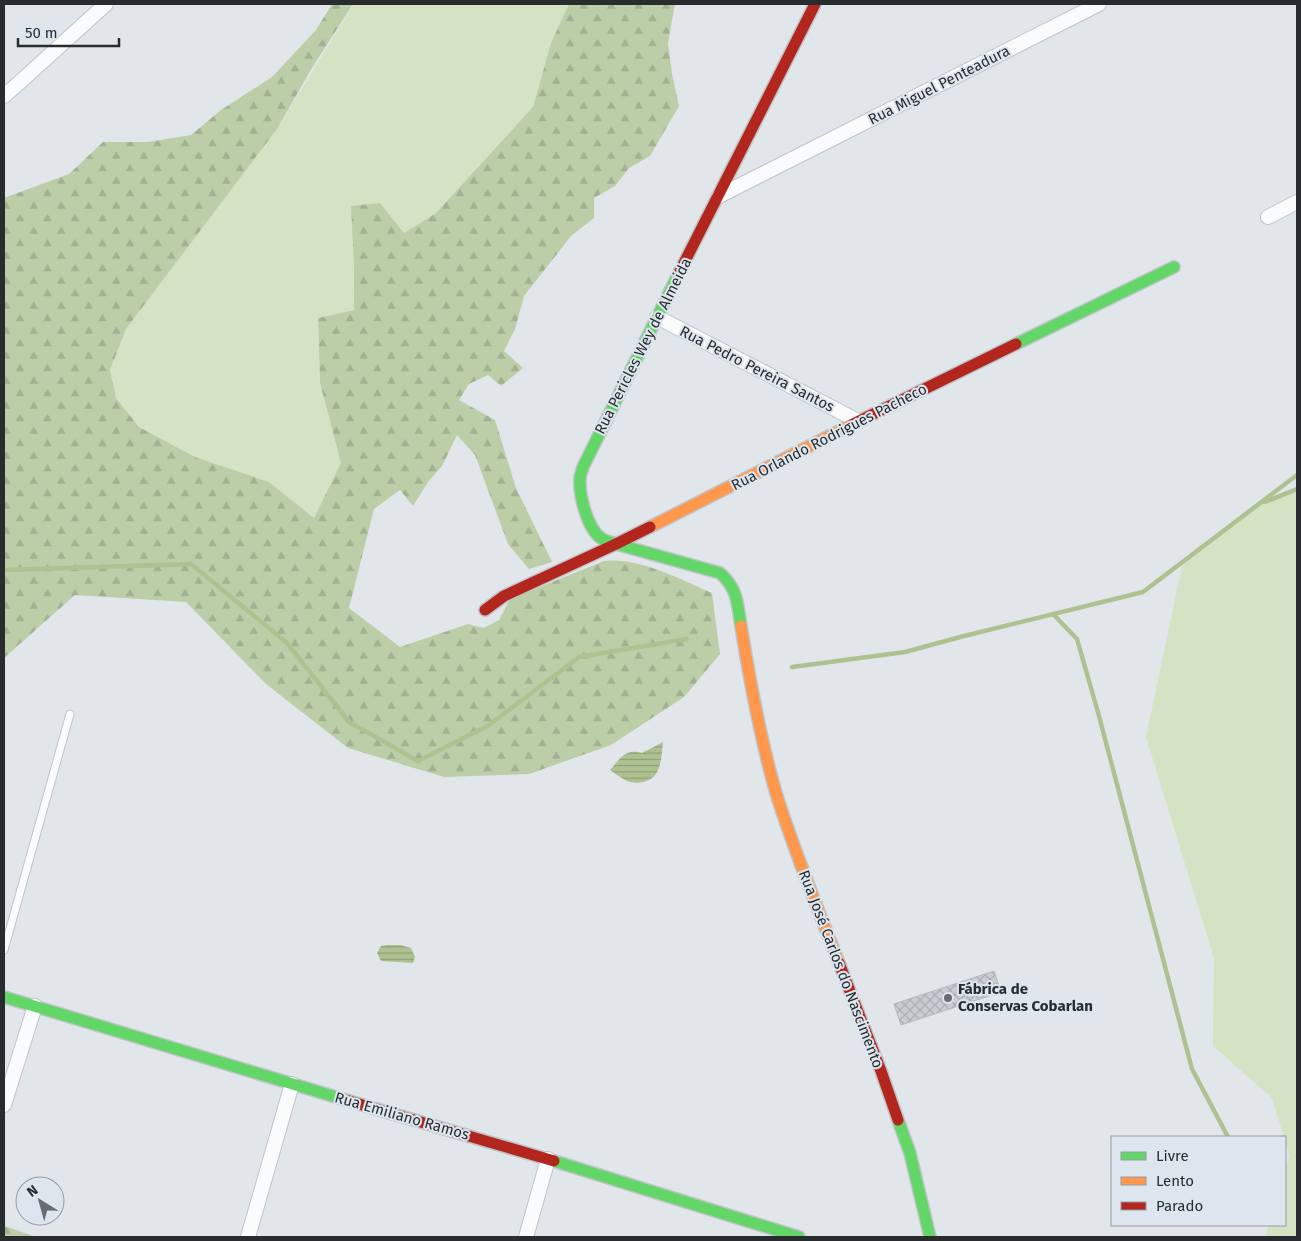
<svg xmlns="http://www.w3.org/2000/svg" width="1301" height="1241" viewBox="0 0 1301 1241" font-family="'Fira Sans',sans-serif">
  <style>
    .grass { fill: #d3e3c3 }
    .forest { fill: url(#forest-firs) }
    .water { fill: url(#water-rules) }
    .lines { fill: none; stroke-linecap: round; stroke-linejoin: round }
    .stream { stroke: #aec291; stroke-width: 4.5 }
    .building { fill: url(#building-cross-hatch); stroke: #b4b8bc }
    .lane-casing { stroke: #c0c3c7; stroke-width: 9 }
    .street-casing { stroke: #c0c3c7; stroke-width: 16 }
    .fast-casing { stroke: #c0c3c7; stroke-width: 14 }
    .slow-casing { stroke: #c0c3c7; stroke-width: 14 }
    .jam-casing { stroke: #c0c3c7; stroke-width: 14 }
    .lane { stroke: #fafbfc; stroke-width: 7 }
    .street { stroke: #fafbfc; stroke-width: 14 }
    .fast { stroke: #63d668; stroke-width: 11 }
    .slow { stroke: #ff974d; stroke-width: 11 }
    .jam { stroke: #b3261e; stroke-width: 11 }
    .poi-dot { fill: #696d71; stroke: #dde6ef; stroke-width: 2 }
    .labels { text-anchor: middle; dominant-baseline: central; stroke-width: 4; stroke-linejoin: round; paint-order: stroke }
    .street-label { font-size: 15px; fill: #292c2f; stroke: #dde6ef }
    .poi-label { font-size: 15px; font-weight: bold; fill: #292c2f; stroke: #dde6ef; text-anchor: start }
  </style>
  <defs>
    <pattern id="forest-firs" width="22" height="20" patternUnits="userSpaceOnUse" patternTransform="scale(1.25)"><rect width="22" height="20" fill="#bccea8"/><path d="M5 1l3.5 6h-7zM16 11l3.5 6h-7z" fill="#a2b191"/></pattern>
    <pattern id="water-rules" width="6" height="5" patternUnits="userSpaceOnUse" patternTransform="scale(1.25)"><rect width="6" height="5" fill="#aec291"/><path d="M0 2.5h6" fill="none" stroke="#8e9e77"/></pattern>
    <pattern id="building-cross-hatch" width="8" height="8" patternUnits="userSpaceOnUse" patternTransform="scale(1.25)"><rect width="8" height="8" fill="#c9cdd1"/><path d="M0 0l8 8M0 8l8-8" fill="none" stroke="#adb0b4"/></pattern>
  </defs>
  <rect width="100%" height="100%" fill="#e1e6eb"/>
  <path class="grass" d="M354 4H569L551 43 533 107 436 213 404 233 380 203 354 265V310L318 318 320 383 341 463 314 518 269 482 195 457 139 427 116 398 110 370 126 329 277 129Z
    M1297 489V1237H1267L1266 1234 1269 1225H1285V1171L1289 1156 1285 1137H1284L1272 1098 1213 1046 1214 958 1146 737 1183 561 1259 504Z"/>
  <path class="forest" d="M332 4H353L312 68 277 129 126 329 110 370 116 398 139 427 195 457 269 482 314 518 341 463 320 383 318 318 354 310V265L351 206 380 203 404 233 436 213 533 107 551 43 569 4H675L668 43 672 74 679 106 650 156 629 168 615 186 594 198V218L571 236 524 296 515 329 504 351 523 368 501 386 488 375 469 384 459 400 495 420 516 488 552 562 529 569 508 544 475 455 457 435 442 466 428 482 413 506 400 490 374 509 349 608 400 647 468 624 484 628 499 620 510 599 604 561C640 557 679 579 712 593L720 654 684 697 611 745 529 774 444 777 348 748 266 684 186 602 75 595 4 658V198L69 174 103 142H148L191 135 221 110 272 77 316 30Z
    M4 1226H5L36 1237H4Z"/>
  <path class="water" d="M663 742C661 758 662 778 643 782 638 783 632 783 627 781 621 778 616 774 610 770 620 759 625 748 642 753Z
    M387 945H400L411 948 415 957 413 963 381 961 377 953 381 946Z"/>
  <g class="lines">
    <path class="stream" d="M1265 502 1297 489
      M4 570 191 564 287 643 349 722 418 761 489 725 579 657 687 639
      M1053 614 1077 639 1099 716 1192 1069 1228 1137
      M792 667 905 652 964 636 1143 592 1297 475"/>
  </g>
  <path class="building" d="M994 971 1001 992 901 1025 894 1004Z"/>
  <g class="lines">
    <defs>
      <path id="lane" d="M4 950 70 714"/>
      <path id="street" d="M4 96 20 82 106 4
        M719 196 1099 4
        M1268 217 1297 202
        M657 317 858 421
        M4 1105 35 1006
        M248 1237 292 1084
        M526 1237 548 1159"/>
      <path id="fast" d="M680 271 583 467C582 471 580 475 580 479 579 495 587 528 601 538 605 541 611 542 616 544L720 573C738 589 737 603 741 626
        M1016 344 1174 267
        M4 997 349 1101
        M898 1120 910 1153 930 1237
        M554 1161 799 1237"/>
      <path id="slow" d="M650 527 851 425
        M741 626C750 682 760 738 776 793 794 851 817 907 839 963"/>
      <path id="jam" d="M680 271 815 4
        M851 425 1016 344
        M485 610 504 596 616 544 650 527
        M839 963 881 1071 898 1120
        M349 1101 554 1161"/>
    </defs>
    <use href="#lane" class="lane-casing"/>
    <use href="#street" class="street-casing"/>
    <use href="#fast" class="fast-casing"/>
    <use href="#slow" class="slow-casing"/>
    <use href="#jam" class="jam-casing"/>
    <use href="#lane" class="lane"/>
    <use href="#street" class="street"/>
    <use href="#fast" class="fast"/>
    <use href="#slow" class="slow"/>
    <use href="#jam" class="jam"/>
  </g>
  <circle class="poi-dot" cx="948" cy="998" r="5"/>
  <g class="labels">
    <g class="street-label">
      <text transform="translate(939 85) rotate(-27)">Rua Miguel Penteadura</text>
      <text transform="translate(643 346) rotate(-63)">Rua Pericles Wey de Almeida</text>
      <text transform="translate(757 369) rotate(27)">Rua Pedro Pereira Santos</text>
      <text transform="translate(829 437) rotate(-27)">Rua Orlando Rodrigues Pacheco</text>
      <text transform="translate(841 969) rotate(69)">Rua José Carlos do Nascimento</text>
      <text transform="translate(402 1116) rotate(16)">Rua Emiliano Ramos</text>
    </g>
    <g class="poi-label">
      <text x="958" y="989">Fábrica de<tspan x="958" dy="17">Conservas Cobarlan</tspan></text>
    </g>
  </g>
  <rect width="1301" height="1241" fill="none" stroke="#292c2f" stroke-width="10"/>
  <rect x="1111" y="1136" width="175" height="90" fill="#dde6ef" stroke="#959ca2"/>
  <rect x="1121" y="1152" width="25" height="8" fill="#63d668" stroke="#959ca2"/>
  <text x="1156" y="1161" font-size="15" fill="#292c2f">Livre</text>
  <rect x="1121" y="1177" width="25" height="8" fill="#ff974d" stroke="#959ca2"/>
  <text x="1156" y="1186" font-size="15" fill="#292c2f">Lento</text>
  <rect x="1121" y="1202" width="25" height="8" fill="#b3261e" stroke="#959ca2"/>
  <text x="1156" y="1211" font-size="15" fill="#292c2f">Parado</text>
  <g transform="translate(40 1201) rotate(323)"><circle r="24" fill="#dde6ef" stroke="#959ca2"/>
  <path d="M0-4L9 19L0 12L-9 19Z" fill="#696d71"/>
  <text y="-8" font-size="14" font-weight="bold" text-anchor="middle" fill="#292c2f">N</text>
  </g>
  <path d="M18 38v8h101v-8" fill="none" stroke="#292c2f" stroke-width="2.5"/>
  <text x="25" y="38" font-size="15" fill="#292c2f" stroke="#dde6ef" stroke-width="4" paint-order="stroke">50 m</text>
</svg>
